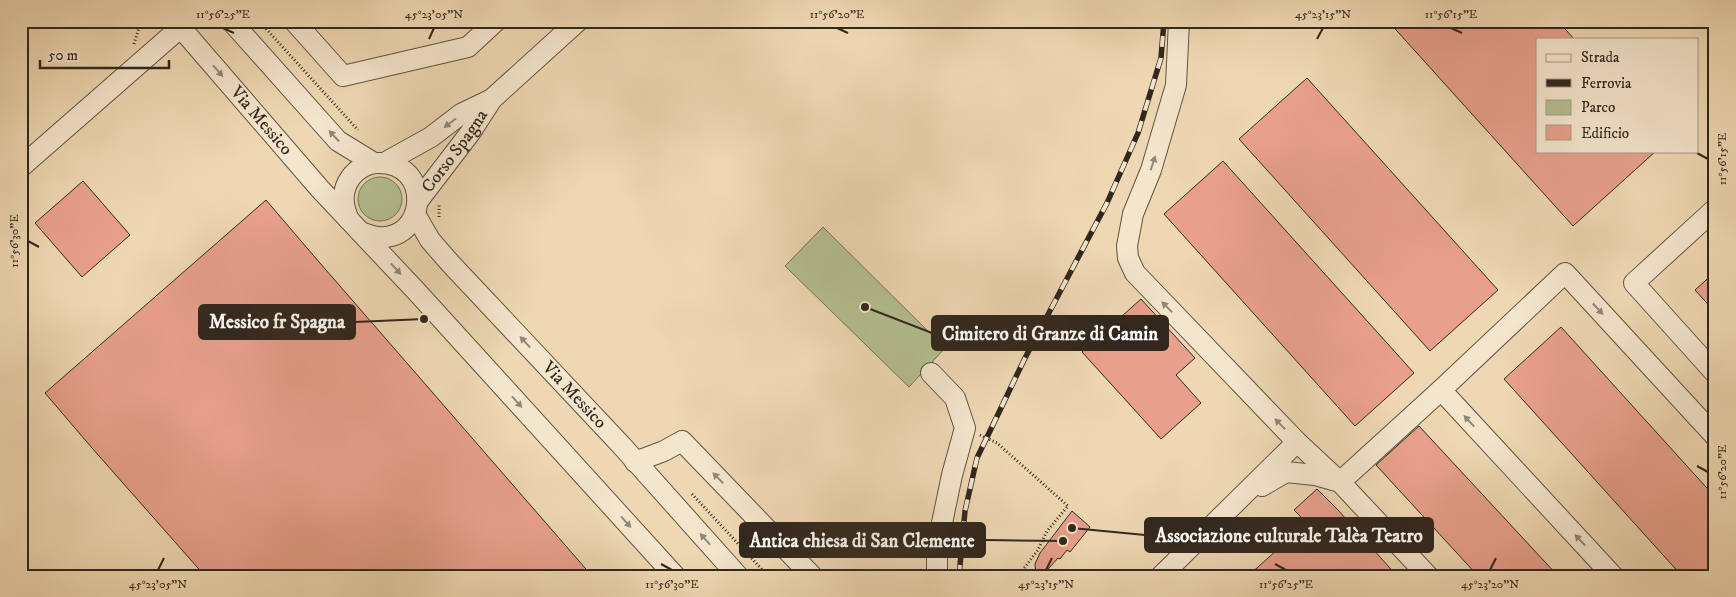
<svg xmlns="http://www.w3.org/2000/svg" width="1736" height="597" viewBox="0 0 1736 597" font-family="'IM FELL DW Pica',serif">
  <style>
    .green { fill: #b4bf90; stroke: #727357 }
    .building { fill: #e8a08c; stroke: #31271e }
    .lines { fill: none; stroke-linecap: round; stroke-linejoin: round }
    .minor-casing { stroke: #605343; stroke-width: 22 }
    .path { stroke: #31271e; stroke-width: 3; stroke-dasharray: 1 2.5; stroke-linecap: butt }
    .minor { stroke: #f4e5cd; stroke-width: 20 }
    .rail-casing { stroke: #31271e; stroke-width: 5.5 }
    .rail { stroke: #f4e5cd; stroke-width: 4; stroke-dasharray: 11; stroke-linecap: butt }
    .oneway { fill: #928676 }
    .ticks { fill: none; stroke: #31271e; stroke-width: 2 }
    .labels { text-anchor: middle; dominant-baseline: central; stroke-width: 4.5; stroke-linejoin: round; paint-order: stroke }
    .street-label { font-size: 18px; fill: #31271e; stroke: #f4e5cd }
    .leader { fill: none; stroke: #31271e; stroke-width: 2 }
    .callout-dot { fill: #31271e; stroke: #f4e5cd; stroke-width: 2 }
    .callout { fill: #31271e; stroke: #31271e; stroke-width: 2 }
    .callout-label { font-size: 19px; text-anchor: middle; font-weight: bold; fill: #fff }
    .neatline { fill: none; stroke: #31271e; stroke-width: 2 }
    .ticks-label { font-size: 12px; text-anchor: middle; fill: #31271e }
  </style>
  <rect width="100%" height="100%" fill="#eed7b2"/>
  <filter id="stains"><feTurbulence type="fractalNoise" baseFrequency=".004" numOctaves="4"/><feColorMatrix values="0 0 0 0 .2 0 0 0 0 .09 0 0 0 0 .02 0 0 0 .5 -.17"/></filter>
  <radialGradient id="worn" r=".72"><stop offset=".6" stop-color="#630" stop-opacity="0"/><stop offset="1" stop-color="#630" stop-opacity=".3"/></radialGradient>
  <path class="green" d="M358 199a22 22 0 1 1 44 0a22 22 0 1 1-44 0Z
    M823 227 945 348 909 387 785 266Z"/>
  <path class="building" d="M1388 21H1558L1574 39H1537V151H1656L1573 226Z
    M1307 78 1498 290 1430 351 1239 139Z
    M1223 161 1414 373 1355 426 1164 214Z
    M83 181 130 235 82 277 35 223Z
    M266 200 313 255 592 576H205L92 448 45 393Z
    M1715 272V312L1695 290Z
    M1141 299 1195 358 1176 375 1201 403 1161 439 1082 352Z
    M1561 327 1715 497V576H1682L1504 379Z
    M1419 426 1558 576H1478L1376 465Z
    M1317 489 1338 510 1397 576H1248L1307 523 1294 510Z
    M1072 511 1090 527 1070 552 1067 550 1060 559 1058 558 1042 576H1036L1035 564 1040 553Z"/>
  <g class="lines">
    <defs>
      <g id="minor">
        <path id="s1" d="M175 21 320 189 417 292 675 576"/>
        <path d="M231 21 338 141 374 163"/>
        <path d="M294 21 343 76 468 47 496 21"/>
        <path d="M1179 21 1176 85 1151 170 1133 214 1127 246 1128 258 1135 273 1297 442 1340 482"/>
        <path d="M386 162 431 137 461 114 490 100"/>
        <path d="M21 167 180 28"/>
        <path id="s2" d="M418 201 470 133 492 99 578 21"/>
        <path d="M1715 209 1634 283 1715 373"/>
        <path id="s3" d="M415 214 430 240 450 263 622 446 738 576"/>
        <path d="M349 220C342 205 341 191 351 177 357 169 368 163 377 163 433 161 428 241 378 237 373 237 367 234 363 233"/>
        <path d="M931 373 955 398 965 428 952 475 937 547V576"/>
        <path d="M1441 390 1613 576"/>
        <path d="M635 462 664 451 682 441 812 576"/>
        <path d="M1262 486 1286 472 1315 475 1336 481"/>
        <path d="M1161 576 1297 442"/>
        <path d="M1428 576 1340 482 1441 390 1565 273 1715 436"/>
      </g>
    </defs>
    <use href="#minor" class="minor-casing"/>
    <path class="path" d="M259 21 358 130
      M134 44 141 21
      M439 217V203
      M980 435 997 443 1068 506 1047 531 1038 550 1018 576
      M692 494 768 576"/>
    <use href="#minor" class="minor"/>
    <defs>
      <path id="rail" d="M959 576 965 511 977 458 1025 358 1107 203 1138 133 1161 58 1164 21"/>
    </defs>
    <use href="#rail" class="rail-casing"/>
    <use href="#rail" class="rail"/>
  </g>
  <defs><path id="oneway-solid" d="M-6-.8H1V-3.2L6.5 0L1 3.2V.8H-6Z" transform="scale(1.25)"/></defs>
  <g class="oneway">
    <use href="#oneway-solid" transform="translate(218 71) rotate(49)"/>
    <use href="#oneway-solid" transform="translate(450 123) rotate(143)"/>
    <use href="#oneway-solid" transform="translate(334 136) rotate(-133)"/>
    <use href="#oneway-solid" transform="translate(1153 163) rotate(-72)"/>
    <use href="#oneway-solid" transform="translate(396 269) rotate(47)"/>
    <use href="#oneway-solid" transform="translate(1167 307) rotate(-134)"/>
    <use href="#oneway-solid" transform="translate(1598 309) rotate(47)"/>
    <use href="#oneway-solid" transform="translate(525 342) rotate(-133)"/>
    <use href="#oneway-solid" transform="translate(517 402) rotate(48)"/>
    <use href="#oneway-solid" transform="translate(1469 421) rotate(-133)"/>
    <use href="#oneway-solid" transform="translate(1280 424) rotate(-134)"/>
    <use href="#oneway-solid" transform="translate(718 478) rotate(-134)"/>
    <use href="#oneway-solid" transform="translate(626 522) rotate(48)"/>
    <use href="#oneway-solid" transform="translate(705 539) rotate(-132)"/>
    <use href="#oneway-solid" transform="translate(1580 540) rotate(-133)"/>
  </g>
  <path class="ticks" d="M223 28 234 33M837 28 848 33M1451 28 1462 33M429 39 434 28M1317 39 1323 28M1697 153 1708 159M28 241 39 247M1697 466 1708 472M661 564 672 570M1275 564 1286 570M158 570 164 558M1046 570 1052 558M1490 570 1496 558"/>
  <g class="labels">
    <g class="street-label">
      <text stroke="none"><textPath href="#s1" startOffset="132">Via Messico</textPath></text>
      <text stroke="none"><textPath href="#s2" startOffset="62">Corso Spagna</textPath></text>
      <text stroke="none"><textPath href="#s3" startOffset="242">Via Messico</textPath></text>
    </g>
  </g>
  <path class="leader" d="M424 319L355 322M865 307L932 333M1072 528L1145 535M1063 541L985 540"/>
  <g class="callout-dot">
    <circle cx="424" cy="319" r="5"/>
    <circle cx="865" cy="307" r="5"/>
    <circle cx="1072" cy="528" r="5"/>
    <circle cx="1063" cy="541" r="5"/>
  </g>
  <g class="callout">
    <rect x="199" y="305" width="156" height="34" rx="5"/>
    <rect x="932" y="316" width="236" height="34" rx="5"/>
    <rect x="1145" y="518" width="288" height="34" rx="5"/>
    <rect x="740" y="523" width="245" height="34" rx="5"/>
  </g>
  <g class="callout-label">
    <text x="277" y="328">Messico fr Spagna</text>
    <text x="1050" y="340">Cimitero di Granze di Camin</text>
    <text x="1289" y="542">Associazione culturale Talèa Teatro</text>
    <text x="862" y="547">Antica chiesa di San Clemente</text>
  </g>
  <rect width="1736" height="597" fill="none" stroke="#eed7b2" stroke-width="55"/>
  <rect x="1536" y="38" width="162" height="115" fill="#f4e5cd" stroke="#a69987"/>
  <rect x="1546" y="54" width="25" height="8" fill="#f4e5cd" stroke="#a69987"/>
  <text x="1581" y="62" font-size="15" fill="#31271e">Strada</text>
  <rect x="1546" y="79" width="25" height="8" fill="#31271e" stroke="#a69987"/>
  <text x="1581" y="88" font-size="15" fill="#31271e">Ferrovia</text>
  <rect x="1546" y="100" width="25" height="15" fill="#b4bf90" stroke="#a69987"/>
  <text x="1581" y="112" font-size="15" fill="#31271e">Parco</text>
  <rect x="1546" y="125" width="25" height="15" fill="#e8a08c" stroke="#a69987"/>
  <text x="1581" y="138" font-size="15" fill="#31271e">Edificio</text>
  <path d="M40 60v8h129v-8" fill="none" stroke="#31271e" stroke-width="2.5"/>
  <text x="48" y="60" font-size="15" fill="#31271e" stroke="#f4e5cd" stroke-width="4" paint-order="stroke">50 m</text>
  <rect x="28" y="28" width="1680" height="542" class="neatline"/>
  <g class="ticks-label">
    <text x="223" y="18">11°56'25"E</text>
    <text x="434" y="18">45°23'05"N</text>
    <text x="837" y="18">11°56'20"E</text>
    <text x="1323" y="18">45°23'15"N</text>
    <text x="1451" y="18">11°56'15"E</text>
    <text transform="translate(1722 159) rotate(-90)" y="4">11°56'15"E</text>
    <text transform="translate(14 241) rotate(-90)" y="4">11°56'30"E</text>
    <text transform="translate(1722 472) rotate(-90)" y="4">11°56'20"E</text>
    <text x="158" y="588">45°23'05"N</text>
    <text x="672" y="588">11°56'30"E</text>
    <text x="1046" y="588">45°23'15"N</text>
    <text x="1286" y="588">11°56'25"E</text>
    <text x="1490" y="588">45°23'20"N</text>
  </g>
  <rect width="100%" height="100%" filter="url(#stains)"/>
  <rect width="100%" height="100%" fill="url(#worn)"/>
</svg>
